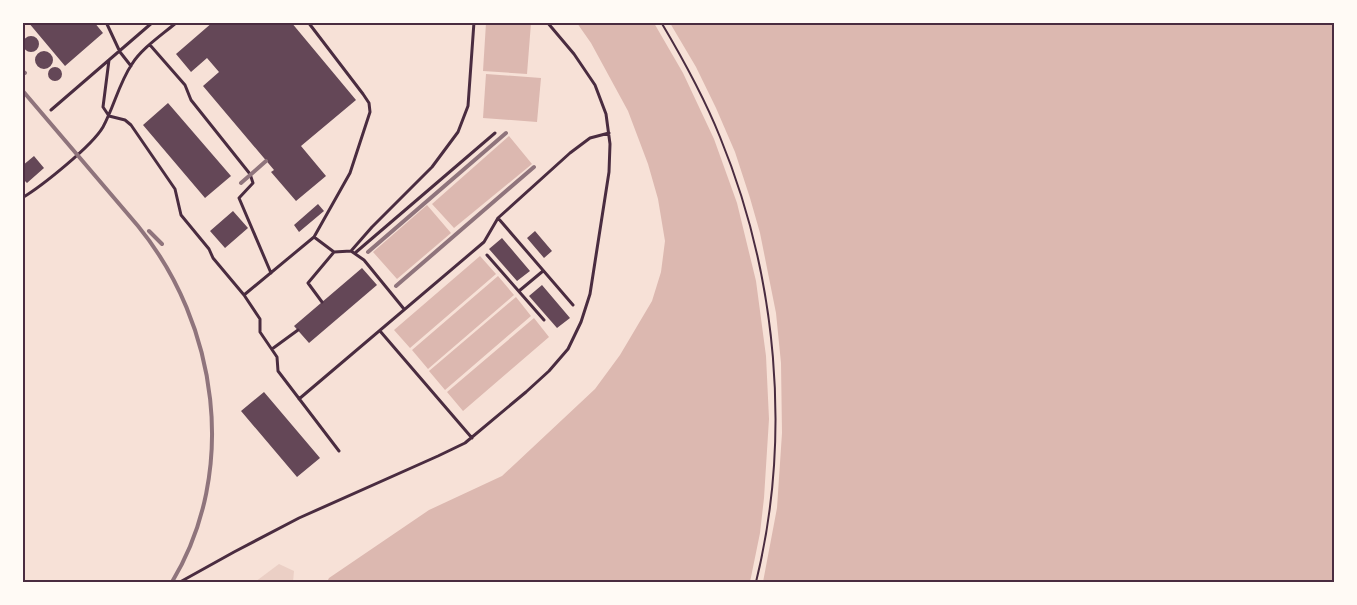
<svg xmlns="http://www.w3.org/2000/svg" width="1357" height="605" viewBox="0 0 1357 605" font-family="Inter,sans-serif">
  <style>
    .green { fill: #ebcfc5 }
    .water { fill: #dcb8b0 }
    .pier { fill: #f7e1d7 }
    .building { fill: #644757 }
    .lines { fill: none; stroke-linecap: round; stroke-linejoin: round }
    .path { stroke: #4a2c40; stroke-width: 2 }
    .service { stroke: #4a2c40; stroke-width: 3 }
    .rail { stroke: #8f747c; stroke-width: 4 }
    .neatline { fill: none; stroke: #4a2c40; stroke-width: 2 }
  </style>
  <rect width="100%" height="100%" fill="#f7e1d7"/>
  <path class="green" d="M279 564 294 571 293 582H255Z"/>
  <path class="water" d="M486 23H531L527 74 483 71Z
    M577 23H1334V582H327L329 578 429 510 502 476 595 389 620 355 652 301 661 272 665 241 658 199 648 164 628 111 591 43Z
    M486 74 541 78 537 122 483 118Z
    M509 136 532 164 454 228 432 204Z
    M427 205 451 233 397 279 373 252Z
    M480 256 496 274 410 348 394 330Z
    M498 276 514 295 428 369 412 350Z
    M516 297 531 316 445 390 429 371Z
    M534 318 549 337 463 411 447 392Z"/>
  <path class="pier" d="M654 23H670L696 67 716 108 735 152 750 198 760 233 776 313 781 363 782 433 777 508 763 582H750L760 533 764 498 769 419 766 356 756 281 737 203 714 139 683 73Z"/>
  <path class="building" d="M28 22H94L103 33 65 66Z
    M213 22H291L356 100 301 146 326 176 296 201 271 172 274 170 203 86 219 72 207 58 191 72 176 54Z
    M23 44a8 8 0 1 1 16 0a8 8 0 1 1-16 0Z
    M35 60a9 9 0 1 1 18 0a9 9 0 1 1-18 0Z
    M48 74a7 7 0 1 1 14 0a7 7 0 1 1-14 0Z
    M168 103 231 176 205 198 143 125Z
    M34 156 44 168 27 183 22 178V166Z
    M318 204 324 211 299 232 294 225Z
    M233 211 248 228 225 248 210 231Z
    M535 231 552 251 544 258 527 238Z
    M502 238 530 271 517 281 489 249Z
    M362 268 377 285 309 343 294 326Z
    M542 285 570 318 557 328 529 296Z
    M264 392 320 458 297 477 241 411Z"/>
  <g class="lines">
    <path class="path" d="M661 22C683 59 704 97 720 137 777 276 792 436 756 582"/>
    <path class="service" d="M106 22 120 52 131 66
      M150 45 185 85 191 100 250 174 253 183 239 198 271 273
      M109 60 103 107 109 116 125 120 131 125 175 189 181 215 209 249 213 258 244 295 260 319V332L277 357 278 371 339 451
      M51 110 153 22
      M22 198C42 186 92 146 103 127 114 107 119 83 132 64 142 48 162 35 177 22
      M498 218 573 305
      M314 237 334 252 351 251 364 260 404 309
      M351 251 372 227 432 167 458 132 468 106 474 22
      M355 253 495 133
      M487 255 544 320
      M519 291 543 271
      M244 295 314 237 350 173 370 112 369 103 363 94 308 22
      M322 302 308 283 334 252
      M380 331 472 438
      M272 349 298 330
      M299 399 484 242 498 218 570 153 590 138 609 133
      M180 582 234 552 299 518 438 456 465 443 526 392 549 371 568 349 581 322 590 294 609 172 610 144 606 114 595 85 574 54 547 22"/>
    <path class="rail" d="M22 71 25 73
      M22 90 138 226C218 324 239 471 172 582
      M241 183 266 161
      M149 231 162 244
      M368 252 506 133
      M396 286 534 167"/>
  </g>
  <rect width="1357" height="605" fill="none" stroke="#fffaf5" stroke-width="48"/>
  <rect x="24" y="24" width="1309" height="557" class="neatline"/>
</svg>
